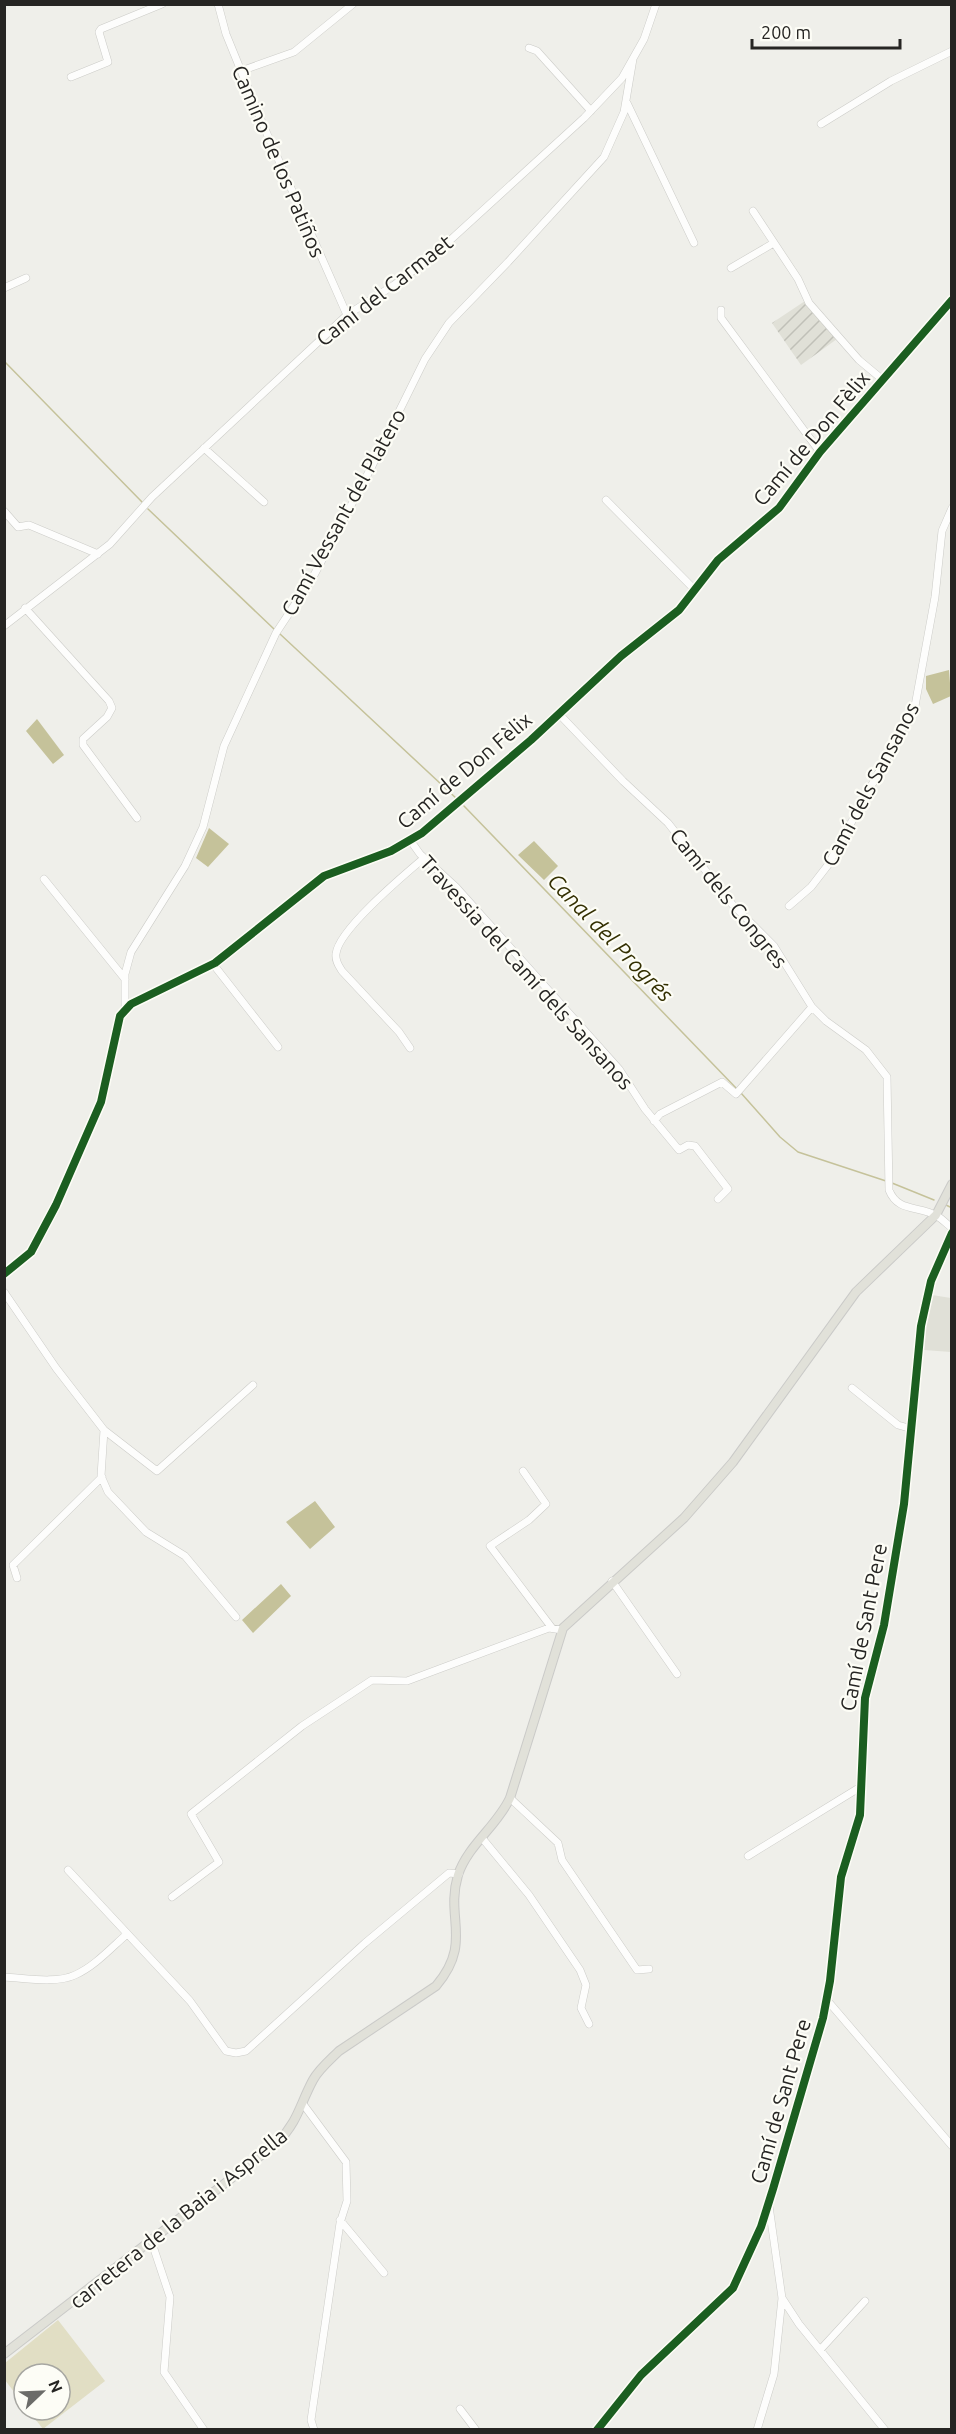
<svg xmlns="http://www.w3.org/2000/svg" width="956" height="2434" viewBox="0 0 956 2434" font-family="Ubuntu,sans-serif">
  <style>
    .built { fill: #e0e0d7 }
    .industrial { fill: url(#industrial-furrows) }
    .garden { fill: #e1dec4 }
    .water { fill: #c5c29a }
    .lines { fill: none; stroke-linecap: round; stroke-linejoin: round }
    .stream { stroke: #c5c29a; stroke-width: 1.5 }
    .minor-casing { stroke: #ccccc8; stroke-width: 8 }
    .major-casing { stroke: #cacac8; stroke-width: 10 }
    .minor { stroke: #fdfdfc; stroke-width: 7 }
    .major { stroke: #e1e1d9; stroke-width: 8 }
    .cycleway-casing { stroke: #fdfdf6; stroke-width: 11 }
    .cycleway { stroke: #1b5e20; stroke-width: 8 }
    .labels { text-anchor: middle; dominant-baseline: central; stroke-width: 4.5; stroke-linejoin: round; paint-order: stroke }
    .street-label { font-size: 21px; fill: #262523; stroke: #fdfdf6 }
    .water-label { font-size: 22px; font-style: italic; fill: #343002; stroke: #fdfdf6 }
  </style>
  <defs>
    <pattern id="industrial-furrows" width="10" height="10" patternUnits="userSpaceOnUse" patternTransform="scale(1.5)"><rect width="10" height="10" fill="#e0e0d7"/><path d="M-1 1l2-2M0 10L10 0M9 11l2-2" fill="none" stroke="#c0c0b8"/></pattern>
  </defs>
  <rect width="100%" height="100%" fill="#efefea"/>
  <path class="built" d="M932 1295 951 1298V1352L924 1350 926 1319Z"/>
  <path class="industrial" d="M805 301 837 339 801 365 772 323Z"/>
  <path class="garden" d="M58 2320 105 2381 43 2429 28 2410H60V2374H24V2405L5 2380V2363Z"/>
  <path class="water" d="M949 670 951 696 933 704 926 689V676Z
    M37 719 64 755 53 764 26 731Z
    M209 828 229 844 208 867 196 858Z
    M534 841 558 866 544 880 518 855Z
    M315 1501 335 1527 310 1549 286 1522Z
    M281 1584 291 1596 253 1633 242 1620Z"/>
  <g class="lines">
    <path class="stream" d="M4 361 142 502
      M148 509 274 629
      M280 634 457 799
      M464 806 736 1088
      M741 1093 780 1137 798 1152 886 1181
      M892 1183 934 1200
      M946 1205 952 1208"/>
    <defs>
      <path id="minor" d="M218 4 226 34 264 127 347 315
        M529 48 537 51 591 111
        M241 71 294 52 353 4
        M71 77 108 62 99 32 101 29 162 4
        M627 103 694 243
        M821 124 891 81 952 51
        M753 211 798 279 809 303 859 360 883 380
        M731 268 772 244
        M4 288 26 278
        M721 310V318L820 452
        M204 448 264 502
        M606 500 695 590
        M4 511 18 527 29 525 98 554
        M25 608 109 701 112 708 107 717 83 739V745L137 818
        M4 626 110 544 152 497 347 315 394 285 435 254 584 118 622 78 644 39 656 4
        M559 714 623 781 668 823 732 904 774 946 812 1007 826 1021 866 1050 887 1077 889 1190C898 1213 919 1205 937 1216 942 1219 947 1224 952 1228
        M410 840 420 854 456 887 619 1069 645 1109 679 1150 688 1145 695 1146 728 1189 718 1199
        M44 879 125 979
        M789 906 811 887 828 865 915 706 935 597 942 531 952 508
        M213 964 278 1047
        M125 1007V974L131 952 185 866 203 827 224 746 276 633 313 577 372 466 425 359 449 323 508 262 604 157 624 112 633 59
        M410 1048 399 1032 342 971C339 966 335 961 336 954 338 930 404 875 424 858
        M654 1121 660 1114 722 1082 736 1094 812 1007
        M4 1274 31 1252 56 1205 101 1102 120 1016 131 1004 215 963 324 876 391 851 422 833 531 740 621 656 679 610 718 560 779 508 820 452 952 300
        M4 1292 56 1368 104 1430 101 1476 108 1492 146 1532 185 1556 236 1617
        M852 1388 898 1425 912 1429
        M104 1430 157 1471 253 1385
        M523 1471 546 1504 529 1520 490 1546 552 1628
        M17 1578 13 1565 102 1477
        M612 1581 677 1674
        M510 1798 558 1843 562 1860 637 1970 649 1969
        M482 1838 529 1895 580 1970 586 1985 581 2008 589 2024
        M748 1856 862 1786
        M68 1870 190 2001 226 2051 236 2053 246 2051 365 1943 449 1873 459 1874
        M172 1897 219 1862 191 1814 302 1726 372 1680 407 1681 549 1628 562 1630
        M4 1977C25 1978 56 1984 75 1975 95 1966 111 1948 127 1934
        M827 2000 952 2146
        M303 2104 346 2162 347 2201 340 2223 311 2420 314 2430
        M340 2220 384 2273
        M151 2240 170 2297 164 2372 204 2430
        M782 2298 799 2324 885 2430
        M820 2350 865 2301
        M460 2409 476 2430
        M597 2430 641 2375 733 2288 761 2227 773 2189 823 2018 830 1981 841 1877 860 1815 865 1698 884 1625 904 1504 921 1326 931 1281 952 1233
        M757 2430 774 2374 782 2298 769 2206"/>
      <path id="major" d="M4 2354 277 2143C298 2122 300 2104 313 2080 319 2069 330 2060 339 2051L436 1986C473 1942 445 1919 458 1875 468 1845 497 1826 510 1798L563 1628 684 1518 733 1462 856 1292 936 1215 952 1184"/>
    </defs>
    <use href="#minor" class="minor-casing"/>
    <use href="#major" class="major-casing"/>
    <use href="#minor" class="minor"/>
    <use href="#major" class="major"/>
    <defs>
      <path id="cycleway" d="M4 1274 31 1252 56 1205 101 1102 120 1016 131 1004 215 963 324 876 391 851 422 833 531 740 621 656 679 610 718 560 779 508 820 452 952 300
        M597 2430 641 2375 733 2288 761 2227 773 2189 823 2018 830 1981 841 1877 860 1815 865 1698 884 1625 904 1504 921 1326 931 1281 952 1233"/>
    </defs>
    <use href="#cycleway" class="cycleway-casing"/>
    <use href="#cycleway" class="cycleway"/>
  </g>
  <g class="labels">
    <g class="street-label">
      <text transform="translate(279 161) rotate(67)">Camino de los Patiños</text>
      <text transform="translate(384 290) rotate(-38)">Camí del Carmaet</text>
      <text transform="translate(811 438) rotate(-50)">Camí de Don Fèlix</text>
      <text transform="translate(343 512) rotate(-61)">Camí Vessant del Platero</text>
      <text transform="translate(464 770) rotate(-40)">Camí de Don Fèlix</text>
      <text transform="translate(870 784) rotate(-62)">Camí dels Sansanos</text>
      <text transform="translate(729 898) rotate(51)">Camí dels Congres</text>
      <text transform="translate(527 972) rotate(48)">Travessia del Camí dels Sansanos</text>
      <text transform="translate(863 1627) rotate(-79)">Camí de Sant Pere</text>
      <text transform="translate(780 2101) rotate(-74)">Camí de Sant Pere</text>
      <text transform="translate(178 2218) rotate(-39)">carretera de la Baia i Asprella</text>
    </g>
    <g class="water-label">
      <text transform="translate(611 937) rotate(46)">Canal del Progrés</text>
    </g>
  </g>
  <rect width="956" height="2434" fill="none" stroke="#262523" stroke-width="12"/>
  <g transform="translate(42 2392) rotate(67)"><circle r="28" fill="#fdfdf6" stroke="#a7a7a2" stroke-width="1.5"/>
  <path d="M0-4.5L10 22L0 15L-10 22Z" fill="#6c6c69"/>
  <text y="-9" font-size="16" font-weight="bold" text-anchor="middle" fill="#262523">N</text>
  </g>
  <path d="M752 39v9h148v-9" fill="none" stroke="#262523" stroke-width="3"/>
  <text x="761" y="39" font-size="18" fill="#262523" stroke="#fdfdf6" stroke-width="4.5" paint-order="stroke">200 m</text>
</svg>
